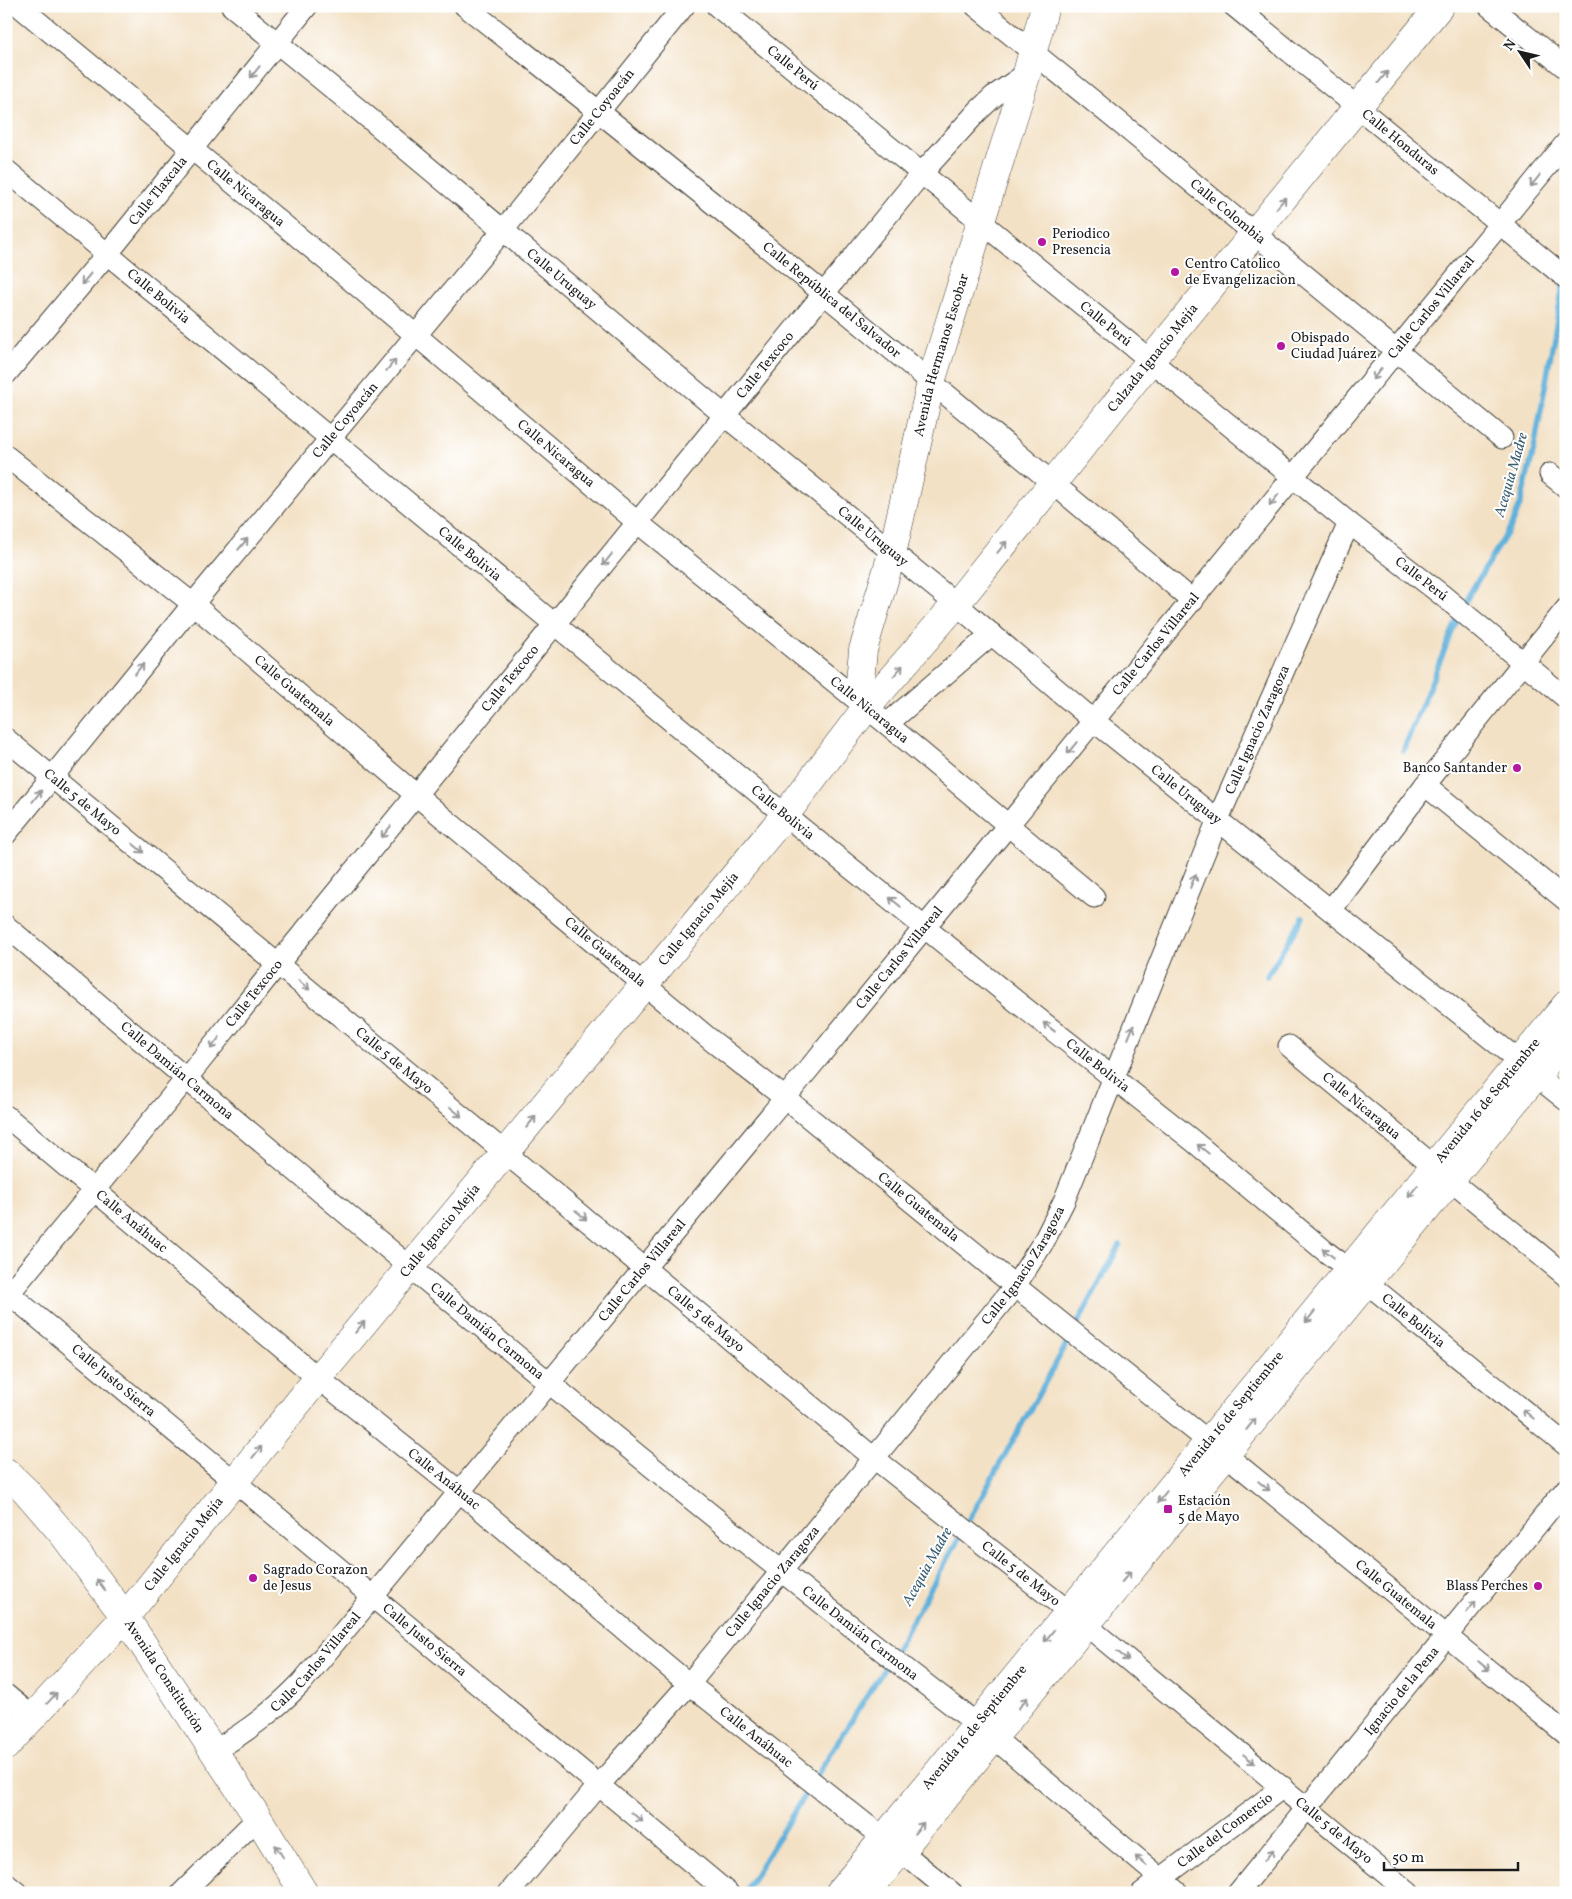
<svg xmlns="http://www.w3.org/2000/svg" width="1572" height="1899" viewBox="0 0 1572 1899" font-family="Vollkorn,serif">
  <style>
    .lines { fill: none; stroke-linecap: round; stroke-linejoin: round }
    .stream { stroke: #61b1db; stroke-width: 5.5 }
    .minor-casing { stroke: #3c3a35; stroke-width: 23 }
    .tertiary-casing { stroke: #3c3a35; stroke-width: 29 }
    .primary-casing { stroke: #3c3a35; stroke-width: 29 }
    .minor { stroke: #fff; stroke-width: 21 }
    .tertiary { stroke: #fff; stroke-width: 28 }
    .primary { stroke: #fff; stroke-width: 28 }
    .oneway { stroke: #999 }
    .poi-dot { fill: #b5179e; stroke: #fff; stroke-width: 2 }
    .labels { text-anchor: middle; dominant-baseline: central; stroke-width: 4; stroke-linejoin: round; paint-order: stroke }
    .street-label { font-size: 14px; fill: #1c1c1c; stroke: #fff }
    .poi-label { font-size: 14px; fill: #1c1c1c; stroke: #fff; text-anchor: start }
    .water-label { font-size: 15px; font-style: italic; fill: #3b5f72; stroke: #fff }
  </style>
  <rect width="100%" height="100%" fill="#fff"/>
  <filter id="ink" filterUnits="userSpaceOnUse"><feTurbulence type="fractalNoise" baseFrequency=".02" numOctaves="2"/><feDisplacementMap in="SourceGraphic" scale="10" xChannelSelector="R" yChannelSelector="G"/><feConvolveMatrix kernelMatrix="1 2 1 2 8 2 1 2 1" color-interpolation-filters="sRGB"/></filter>
  <filter id="wash" filterUnits="userSpaceOnUse"><feTurbulence type="fractalNoise" baseFrequency=".0096" numOctaves="4" result="noise"/><feDisplacementMap in="SourceGraphic" scale="20" xChannelSelector="R" yChannelSelector="G"/><feGaussianBlur stdDeviation="1.12" result="paint"/><feColorMatrix in="noise" values="0 0 0 0 0 0 0 0 0 0 0 0 0 0 0 0 0 1.4 0 .05"/><feComposite in="paint" operator="in"/></filter>
  <g filter="url(#wash)">
    <rect width="100%" height="100%" fill="#f3e1c5"/>
    <g class="lines">
      <path class="stream" d="M1463 606 1470 593 1512 525 1521 502 1534 449 1564 280
        M1403 751 1459 615
        M1267 976 1303 917
        M1075 1328 1120 1245
        M966 1525 1071 1336
        M894 1653 962 1533
        M815 1778 889 1661
        M744 1893 810 1786"/>
    </g>
  </g>
  <g filter="url(#ink)">
    <g class="lines">
      <defs>
        <g id="minor">
          <path id="s1" d="M19 6 354 283 637 522 887 724 1094 897"/>
          <path id="s2" d="M232 6 358 109 724 415 956 604 1094 721 1519 1061"/>
          <path id="s3" d="M465 6C712 199 954 399 1193 601"/>
          <path id="s4" d="M717 6 1349 523 1442 595 1566 698"/>
          <path id="s5" d="M976 6 1130 131 1502 438"/>
          <path id="s6" d="M1234 6 1566 278"/>
          <path d="M1489 6 1566 68"/>
          <path id="s7" d="M6 170 785 815 1017 1002 1192 1140 1325 1251 1367 1283 1566 1445"/>
          <path id="s8" d="M6 374 117 242 307 6"/>
          <path id="s9" d="M6 456 193 604 416 795 712 1041 785 1098 1015 1286 1208 1441"/>
          <path d="M1550 474 1566 487"/>
          <path d="M887 724 992 634"/>
          <path id="s10" d="M6 739 766 1369 874 1458 1086 1625 1409 1893"/>
          <path d="M1425 785 1566 900"/>
          <path id="s11" d="M6 834 193 604 504 229 684 6"/>
          <path d="M1331 910 1425 785 1566 609"/>
          <path id="s12" d="M6 926C326 1197 644 1469 977 1724"/>
          <path id="s13" d="M1289 1046 1434 1166"/>
          <path d="M1536 1076 1566 1100"/>
          <path id="s14" d="M6 1116 318 1378 459 1491 689 1684 883 1838"/>
          <path d="M1450 1180 1566 1276"/>
          <path id="s15" d="M6 1291 728 1893"/>
          <path id="s16" d="M6 1297 186 1079 278 964 921 174 978 111 994 96 1027 73"/>
          <path id="s17" d="M1226 1455 1566 1734"/>
          <path d="M6 1695 34 1718"/>
          <path d="M994 1738 1178 1893"/>
          <path id="s18" d="M214 1751C250 1729 273 1712 302 1682L785 1098 1566 143"/>
          <path d="M901 1851 952 1893"/>
          <path d="M6 1884 17 1893"/>
          <path d="M182 1893 258 1818"/>
          <path id="s19" d="M509 1893 599 1785 689 1684 1015 1286 1044 1241 1064 1201 1218 819 1349 523"/>
          <path id="s20" d="M1142 1893 1283 1787"/>
          <path id="s21" d="M1238 1893 1566 1489"/>
        </g>
        <g id="tertiary">
          <path id="s22" d="M6 1472 26 1491 63 1534 125 1617 258 1818 304 1893"/>
        </g>
        <g id="primary">
          <path id="s23" d="M866 708 860 681 863 650 892 554 931 382 1027 73 1045 6"/>
          <path id="s24" d="M6 1746 125 1617 318 1378 785 815 866 708 956 604 1151 360 1440 6"/>
          <path id="s25" d="M839 1893 1566 1005"/>
          <path d="M866 1893 1566 1039"/>
        </g>
      </defs>
      <use href="#minor" class="minor-casing"/>
      <use href="#tertiary" class="tertiary-casing"/>
      <use href="#primary" class="primary-casing"/>
      <use href="#minor" class="minor"/>
      <use href="#tertiary" class="tertiary"/>
      <use href="#primary" class="primary"/>
    </g>
    <defs><path id="oneway-shaft" d="M-6 0H5M1.5-3L5.5 0L1.5 3" fill="none" stroke-width="1.6" stroke-linecap="round" stroke-linejoin="round" transform="scale(1.25)"/></defs>
    <g class="oneway">
      <use href="#oneway-shaft" transform="translate(255 72) rotate(129)"/>
      <use href="#oneway-shaft" transform="translate(1383 77) rotate(-51)"/>
      <use href="#oneway-shaft" transform="translate(1535 181) rotate(129)"/>
      <use href="#oneway-shaft" transform="translate(1281 203) rotate(-51)"/>
      <use href="#oneway-shaft" transform="translate(86 279) rotate(130)"/>
      <use href="#oneway-shaft" transform="translate(391 365) rotate(-51)"/>
      <use href="#oneway-shaft" transform="translate(1377 374) rotate(129)"/>
      <use href="#oneway-shaft" transform="translate(1274 500) rotate(129)"/>
      <use href="#oneway-shaft" transform="translate(243 544) rotate(-50)"/>
      <use href="#oneway-shaft" transform="translate(1002 547) rotate(-51)"/>
      <use href="#oneway-shaft" transform="translate(607 560) rotate(129)"/>
      <use href="#oneway-shaft" transform="translate(139 669) rotate(-51)"/>
      <use href="#oneway-shaft" transform="translate(898 671) rotate(-49)"/>
      <use href="#oneway-shaft" transform="translate(1072 748) rotate(129)"/>
      <use href="#oneway-shaft" transform="translate(37 796) rotate(-52)"/>
      <use href="#oneway-shaft" transform="translate(386 832) rotate(129)"/>
      <use href="#oneway-shaft" transform="translate(138 848) rotate(40)"/>
      <use href="#oneway-shaft" transform="translate(1193 881) rotate(-68)"/>
      <use href="#oneway-shaft" transform="translate(895 902) rotate(-141)"/>
      <use href="#oneway-shaft" transform="translate(304 985) rotate(40)"/>
      <use href="#oneway-shaft" transform="translate(1049 1027) rotate(-142)"/>
      <use href="#oneway-shaft" transform="translate(1131 1032) rotate(-68)"/>
      <use href="#oneway-shaft" transform="translate(215 1043) rotate(128)"/>
      <use href="#oneway-shaft" transform="translate(456 1112) rotate(40)"/>
      <use href="#oneway-shaft" transform="translate(531 1122) rotate(-50)"/>
      <use href="#oneway-shaft" transform="translate(1203 1149) rotate(-141)"/>
      <use href="#oneway-shaft" transform="translate(1413 1191) rotate(129)"/>
      <use href="#oneway-shaft" transform="translate(581 1215) rotate(40)"/>
      <use href="#oneway-shaft" transform="translate(1328 1253) rotate(-142)"/>
      <use href="#oneway-shaft" transform="translate(1310 1317) rotate(129)"/>
      <use href="#oneway-shaft" transform="translate(360 1327) rotate(-50)"/>
      <use href="#oneway-shaft" transform="translate(1528 1414) rotate(-141)"/>
      <use href="#oneway-shaft" transform="translate(1251 1424) rotate(-51)"/>
      <use href="#oneway-shaft" transform="translate(257 1452) rotate(-51)"/>
      <use href="#oneway-shaft" transform="translate(1264 1486) rotate(39)"/>
      <use href="#oneway-shaft" transform="translate(1162 1497) rotate(129)"/>
      <use href="#oneway-shaft" transform="translate(1126 1577) rotate(-50)"/>
      <use href="#oneway-shaft" transform="translate(101 1585) rotate(-127)"/>
      <use href="#oneway-shaft" transform="translate(1471 1607) rotate(-51)"/>
      <use href="#oneway-shaft" transform="translate(1049 1636) rotate(129)"/>
      <use href="#oneway-shaft" transform="translate(1123 1656) rotate(39)"/>
      <use href="#oneway-shaft" transform="translate(1484 1666) rotate(39)"/>
      <use href="#oneway-shaft" transform="translate(52 1698) rotate(-48)"/>
      <use href="#oneway-shaft" transform="translate(1023 1703) rotate(-51)"/>
      <use href="#oneway-shaft" transform="translate(1249 1759) rotate(39)"/>
      <use href="#oneway-shaft" transform="translate(637 1817) rotate(40)"/>
      <use href="#oneway-shaft" transform="translate(919 1828) rotate(-50)"/>
      <use href="#oneway-shaft" transform="translate(279 1851) rotate(-123)"/>
      <use href="#oneway-shaft" transform="translate(1269 1855) rotate(-51)"/>
      <use href="#oneway-shaft" transform="translate(1141 1861) rotate(-140)"/>
    </g>
  </g>
  <g class="poi-dot">
    <circle cx="1042" cy="242" r="5"/>
    <circle cx="1175" cy="272" r="5"/>
    <circle cx="1281" cy="346" r="5"/>
    <circle cx="1517" cy="768" r="5"/>
    <rect x="1163" y="1504" width="10" height="10" rx="2.5"/>
    <circle cx="253" cy="1578" r="5"/>
    <circle cx="1538" cy="1586" r="5"/>
  </g>
  <g class="labels">
    <g class="street-label">
      <text stroke="none"><textPath href="#s4" startOffset="98">Calle Perú</textPath></text>
      <text stroke="none"><textPath href="#s11" startOffset="940">Calle Coyoacán</textPath></text>
      <text stroke="none"><textPath href="#s6" startOffset="215">Calle Honduras</textPath></text>
      <text stroke="none"><textPath href="#s8" startOffset="238">Calle Tlaxcala</textPath></text>
      <text stroke="none"><textPath href="#s1" startOffset="294">Calle Nicaragua</textPath></text>
      <text stroke="none"><textPath href="#s5" startOffset="325">Calle Colombia</textPath></text>
      <text stroke="none"><textPath href="#s2" startOffset="428">Calle Uruguay</textPath></text>
      <text stroke="none"><textPath href="#s7" startOffset="198">Calle Bolivia</textPath></text>
      <text stroke="none"><textPath href="#s3" startOffset="470">Calle República del Salvador</textPath></text>
      <text stroke="none"><textPath href="#s18" startOffset="1891">Calle Carlos Villareal</textPath></text>
      <text stroke="none"><textPath href="#s4" startOffset="502">Calle Perú</textPath></text>
      <text stroke="none"><textPath href="#s23" startOffset="364">Avenida Hermanos Escobar</textPath></text>
      <text stroke="none"><textPath href="#s24" startOffset="1801">Calzada Ignacio Mejía</textPath></text>
      <text stroke="none"><textPath href="#s16" startOffset="1202">Calle Texcoco</textPath></text>
      <text stroke="none"><textPath href="#s11" startOffset="535">Calle Coyoacán</textPath></text>
      <text stroke="none"><textPath href="#s1" startOffset="699">Calle Nicaragua</textPath></text>
      <text stroke="none"><textPath href="#s2" startOffset="832">Calle Uruguay</textPath></text>
      <text stroke="none"><textPath href="#s7" startOffset="602">Calle Bolivia</textPath></text>
      <text stroke="none"><textPath href="#s4" startOffset="908">Calle Perú</textPath></text>
      <text stroke="none"><textPath href="#s18" startOffset="1456">Calle Carlos Villareal</textPath></text>
      <text stroke="none"><textPath href="#s16" startOffset="798">Calle Texcoco</textPath></text>
      <text stroke="none"><textPath href="#s9" startOffset="372">Calle Guatemala</textPath></text>
      <text stroke="none"><textPath href="#s1" startOffset="1104">Calle Nicaragua</textPath></text>
      <text stroke="none"><textPath href="#s19" startOffset="1398">Calle Ignacio Zaragoza</textPath></text>
      <text stroke="none"><textPath href="#s2" startOffset="1238">Calle Uruguay</textPath></text>
      <text stroke="none"><textPath href="#s10" startOffset="99">Calle 5 de Mayo</textPath></text>
      <text stroke="none"><textPath href="#s7" startOffset="1008">Calle Bolivia</textPath></text>
      <text stroke="none"><textPath href="#s24" startOffset="1079">Calle Ignacio Mejía</textPath></text>
      <text stroke="none"><textPath href="#s9" startOffset="778">Calle Guatemala</textPath></text>
      <text stroke="none"><textPath href="#s18" startOffset="1051">Calle Carlos Villareal</textPath></text>
      <text stroke="none"><textPath href="#s16" startOffset="392">Calle Texcoco</textPath></text>
      <text stroke="none"><textPath href="#s10" startOffset="504">Calle 5 de Mayo</textPath></text>
      <text stroke="none"><textPath href="#s7" startOffset="1412">Calle Bolivia</textPath></text>
      <text stroke="none"><textPath href="#s12" startOffset="224">Calle Damián Carmona</textPath></text>
      <text stroke="none"><textPath href="#s25" startOffset="1024">Avenida 16 de Septiembre</textPath></text>
      <text stroke="none"><textPath href="#s13" startOffset="94">Calle Nicaragua</textPath></text>
      <text stroke="none"><textPath href="#s9" startOffset="1182">Calle Guatemala</textPath></text>
      <text stroke="none"><textPath href="#s14" startOffset="164">Calle Anáhuac</textPath></text>
      <text stroke="none"><textPath href="#s24" startOffset="674">Calle Ignacio Mejía</textPath></text>
      <text stroke="none"><textPath href="#s19" startOffset="812">Calle Ignacio Zaragoza</textPath></text>
      <text stroke="none"><textPath href="#s18" startOffset="646">Calle Carlos Villareal</textPath></text>
      <text stroke="none"><textPath href="#s10" startOffset="909">Calle 5 de Mayo</textPath></text>
      <text stroke="none"><textPath href="#s7" startOffset="1818">Calle Bolivia</textPath></text>
      <text stroke="none"><textPath href="#s12" startOffset="629">Calle Damián Carmona</textPath></text>
      <text stroke="none"><textPath href="#s15" startOffset="140">Calle Justo Sierra</textPath></text>
      <text stroke="none"><textPath href="#s25" startOffset="619">Avenida 16 de Septiembre</textPath></text>
      <text stroke="none"><textPath href="#s14" startOffset="569">Calle Anáhuac</textPath></text>
      <text stroke="none"><textPath href="#s24" startOffset="269">Calle Ignacio Mejía</textPath></text>
      <text stroke="none"><textPath href="#s10" startOffset="1314">Calle 5 de Mayo</textPath></text>
      <text stroke="none"><textPath href="#s19" startOffset="408">Calle Ignacio Zaragoza</textPath></text>
      <text stroke="none"><textPath href="#s17" startOffset="220">Calle Guatemala</textPath></text>
      <text stroke="none"><textPath href="#s12" startOffset="1109">Calle Damián Carmona</textPath></text>
      <text stroke="none"><textPath href="#s15" startOffset="545">Calle Justo Sierra</textPath></text>
      <text stroke="none"><textPath href="#s18" startOffset="136">Calle Carlos Villareal</textPath></text>
      <text stroke="none"><textPath href="#s22" startOffset="259">Avenida Constitución</textPath></text>
      <text stroke="none"><textPath href="#s21" startOffset="260">Ignacio de la Pena</textPath></text>
      <text stroke="none"><textPath href="#s25" startOffset="214">Avenida 16 de Septiembre</textPath></text>
      <text stroke="none"><textPath href="#s14" startOffset="974">Calle Anáhuac</textPath></text>
      <text stroke="none"><textPath href="#s10" startOffset="1719">Calle 5 de Mayo</textPath></text>
      <text stroke="none"><textPath href="#s20" startOffset="104">Calle del Comercio</textPath></text>
    </g>
    <g class="poi-label">
      <text x="1052" y="234">Periodico<tspan x="1052" dy="16">Presencia</tspan></text>
      <text x="1185" y="264">Centro Catolico<tspan x="1185" dy="16">de Evangelizacion</tspan></text>
      <text x="1291" y="338">Obispado<tspan x="1291" dy="16">Ciudad Juárez</tspan></text>
      <text x="1507" y="768" text-anchor="end">Banco Santander</text>
      <text x="1178" y="1501">Estación<tspan x="1178" dy="16">5 de Mayo</tspan></text>
      <text x="263" y="1570">Sagrado Corazon<tspan x="263" dy="16">de Jesus</tspan></text>
      <text x="1528" y="1586" text-anchor="end">Blass Perches</text>
    </g>
    <g class="water-label">
      <text transform="translate(1512 475) rotate(-74)">Acequia Madre</text>
      <text transform="translate(928 1567) rotate(-61)">Acequia Madre</text>
    </g>
  </g>
  <rect width="1572" height="1899" fill="none" stroke="#fff" stroke-width="25"/>
  <g transform="translate(1520 52) rotate(305)" stroke="#ffffff" stroke-width="4" paint-order="stroke">
  <path d="M0-4L9 19L0 12L-9 19Z" fill="#1c1c1c"/>
  <text y="-8" font-size="14" font-weight="bold" text-anchor="middle" fill="#1c1c1c">N</text>
  </g>
  <path d="M1384 1862v8h134v-8" fill="none" stroke="#1c1c1c" stroke-width="2.5"/>
  <text x="1392" y="1862" font-size="15" fill="#1c1c1c" stroke="#ffffff" stroke-width="4" paint-order="stroke">50 m</text>
</svg>
